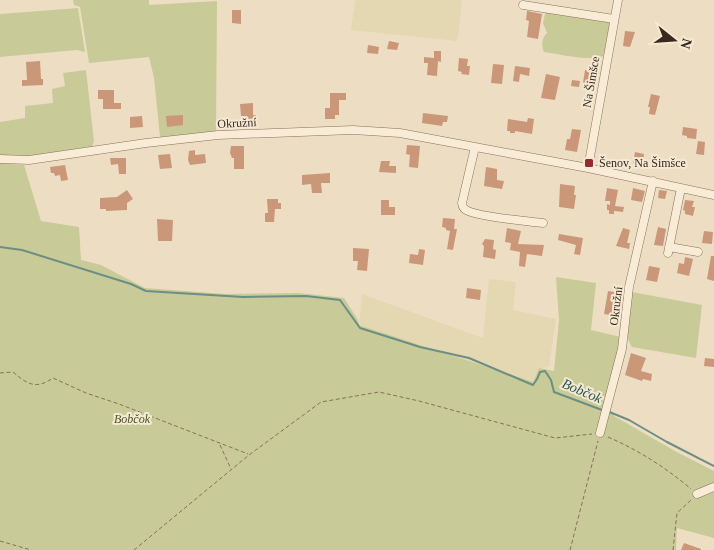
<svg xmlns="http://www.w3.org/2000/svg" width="714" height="550" viewBox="0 0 714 550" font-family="'Times New Roman',serif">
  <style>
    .farmland { fill: #e3d8b1 }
    .green { fill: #c8cb97 }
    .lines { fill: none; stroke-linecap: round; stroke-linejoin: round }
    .stream { stroke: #6c8e84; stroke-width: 2 }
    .building { fill: #cb9779 }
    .minor-casing { stroke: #87705a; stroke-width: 9 }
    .path { stroke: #87705a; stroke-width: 1; stroke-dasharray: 4 2.5; stroke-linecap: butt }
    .minor { stroke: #f8ecd6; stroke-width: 8 }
    .poi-dot { fill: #952b32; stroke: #f5e9d3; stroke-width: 2 }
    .labels { text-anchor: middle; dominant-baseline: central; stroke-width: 4; stroke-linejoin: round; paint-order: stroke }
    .street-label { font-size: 12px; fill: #37291e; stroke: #f5e9d3 }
    .poi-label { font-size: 12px; fill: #37291e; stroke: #f5e9d3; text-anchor: start }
    .park-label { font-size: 12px; font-style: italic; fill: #4a5425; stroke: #f5e9d3 }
    .water-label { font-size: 14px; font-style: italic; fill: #2d5752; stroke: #f5e9d3 }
  </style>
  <rect width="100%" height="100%" fill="#eddec3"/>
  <path class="farmland" d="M355 0H462L458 39 455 41 448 40 351 30Z
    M489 279 516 282 513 310 556 319 549 367 539 368 533 383 359 325 362 294 483 338Z"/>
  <path class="green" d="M73 0H149V5L217 1 216 133 160 137 154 78 149 57 89 63 80 7 74 5Z
    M78 8 85 52 77 50 0 57V14Z
    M546 9 610 21 608 38 603 56C592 62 558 54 544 52 541 46 542 37 547 33L543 23Z
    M86 70 94 141 92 147 37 156 0 158V122L25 118V106L53 103 52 89 65 86 63 73Z
    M0 163 24 165 41 221 79 227 81 260 101 265 145 288 225 294 299 293 344 298 358 320 359 325 533 382 539 368 554 371 559 320 556 277 596 283 591 330 621 337 605 401 614 416 675 451 714 471V483L699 490 696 498 714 491V538L677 528 676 550H0Z
    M632 292 702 305 696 358 632 347C622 332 629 310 632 292Z"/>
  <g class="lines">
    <path class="stream" d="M0 247 22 250 131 284 146 291 243 297 306 296 340 300 360 328 420 347 469 358 533 385 537 379 540 372 545 371 551 380 554 392 602 410
      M607 411 629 420 667 442 714 466"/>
  </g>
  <path class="building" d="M232 10H241V24L232 23Z
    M527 11 542 14 538 39 527 37 529 21 526 20Z
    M625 31 635 32 630 47 623 46Z
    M389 41 399 43 397 50 387 49Z
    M368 45 379 47 378 54 367 53Z
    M434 51H441V62L438 61 437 76 427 75 428 63H424V57L434 58Z
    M459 58 468 59 467 66H470L469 75 461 74 462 72 458 71Z
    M40 61 41 79H43V85L22 86V80H27L26 62Z
    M493 64 504 65 502 84 491 83Z
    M515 66 530 68 529 76 520 74 519 82 513 81Z
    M585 70 596 72 592 85 583 83Z
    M546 74 560 77 555 100 541 98Z
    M572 80 580 81 579 87 571 86Z
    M98 90H114V103H121V109H103V99H98Z
    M330 93H346V100H339V115H335V119H325V108H330Z
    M651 94 660 96 655 115 649 114 650 107H648Z
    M253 103V115H256V124H246V116H241L240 104Z
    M423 113 448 116 447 122H443L442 126 422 123Z
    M183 115V125L167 127 166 116Z
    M142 116 143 127 130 128V117Z
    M528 118 534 119 532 134 515 131V133H510V131H507L508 119 527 122Z
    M683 127 697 129 696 139 687 138V136L682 135Z
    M572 129 581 130 577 152 565 150 567 139H570Z
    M698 141 705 142 704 155 696 154Z
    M407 145 420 146 418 168 409 167 410 155 406 154Z
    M231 146H244V169H234V158H232L230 153Z
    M195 150V155L205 154 206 163 190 165 188 160 189 151Z
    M635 152 644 154 643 165 638 166 633 163Z
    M170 154 172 168 160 169 158 155Z
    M110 158H126V174H119L118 164 111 165Z
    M381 161H390L389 166H396V173L379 172Z
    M65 165 68 180 61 181 60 175 55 176 54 173H51L50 167Z
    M486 167 497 169V180L504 181 502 189 484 186Z
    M330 173V183H321L322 193H312L311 184 302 185V175Z
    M560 184 575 186 574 195H576L574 209 559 207Z
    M607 188 618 190 615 206 624 207 623 212 614 211V214H609V210H607V204L610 205V201H605Z
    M633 188 645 191 642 202 631 200Z
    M127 190 133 199 127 203V210L106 211V209H100V198L117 197Z
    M659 190 667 191 665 199 658 198Z
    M267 199H278V203H281V209H275L274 222H265V213H268Z
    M381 200H389V207H395V215H381Z
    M685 200 694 201 692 207H695L693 216 685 214V211L683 210Z
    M443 218 455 219 454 229H457L453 250 447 249 450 231 446 230V228L442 227Z
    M157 219 173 220 172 241H158Z
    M658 227 666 229 663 246 654 245Z
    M507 228 521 231 518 244 544 245 542 256 527 254 525 267 519 266 520 252 510 250 511 243 505 242Z
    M623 228 630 230 627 243H630L629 249 616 246Z
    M704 231 713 232 712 244 702 243Z
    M559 234 583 238 580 255 574 254 576 245 558 240Z
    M485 239 494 240 493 249 496 250 495 259 483 257 484 246 482 244Z
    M353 248 369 249 367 271 357 270 358 261H353Z
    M419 249 425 250 423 265 409 263 410 254 418 255Z
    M711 256H714V281L707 279Z
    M685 257 693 259 689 276 677 273 679 263 684 264Z
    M649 266 660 268 657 282 646 280Z
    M467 288 481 290 480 300 466 298Z
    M608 291 620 293 616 316 604 314Z
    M631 353 646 358 641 371 652 374 651 381 643 379 642 381 625 375Z
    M705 358 714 359V367L704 366Z
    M684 543 701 549V550H681Z"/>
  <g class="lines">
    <defs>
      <path id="minor" d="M523 5 614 19
        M475 147 462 203C463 207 462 207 466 210 477 217 527 221 543 223
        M0 159 29 160 146 143 218 135 353 130 400 133 588 168 714 195
        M588 168 618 0
        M669 247 698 252
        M668 253 681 188
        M600 433 622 349 629 287 653 181
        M697 494 714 487"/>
    </defs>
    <use href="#minor" class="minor-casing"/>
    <path class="path" d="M0 373 13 372C27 384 36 390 53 378L86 393 119 404 248 454
      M608 437C638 450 665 467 691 489
      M220 445 231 469
      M0 541 31 550
      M134 550 249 455 321 402 379 392 419 401 555 438 592 434
      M570 550 598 441
      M673 550 677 513 691 500"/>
    <use href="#minor" class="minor"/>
  </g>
  <rect class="poi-dot" x="584" y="158" width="10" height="10" rx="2.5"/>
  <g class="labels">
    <g class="street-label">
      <text transform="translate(591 82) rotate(-80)">Na Šimšce</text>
      <text transform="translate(237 123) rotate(-3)">Okružní</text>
      <text transform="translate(616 306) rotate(-83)">Okružní</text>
    </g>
    <g class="poi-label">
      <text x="599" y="163">Šenov, Na Šimšce</text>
    </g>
    <g class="park-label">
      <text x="132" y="419">Bobčok</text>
    </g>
    <g class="water-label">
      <text transform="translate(582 391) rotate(23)">Bobčok</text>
    </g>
  </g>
  <g transform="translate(674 40) rotate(107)" stroke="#f5e9d3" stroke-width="4" paint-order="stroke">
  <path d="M0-4L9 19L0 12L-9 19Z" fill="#37291e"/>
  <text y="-8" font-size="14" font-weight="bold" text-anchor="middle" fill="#37291e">N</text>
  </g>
</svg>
